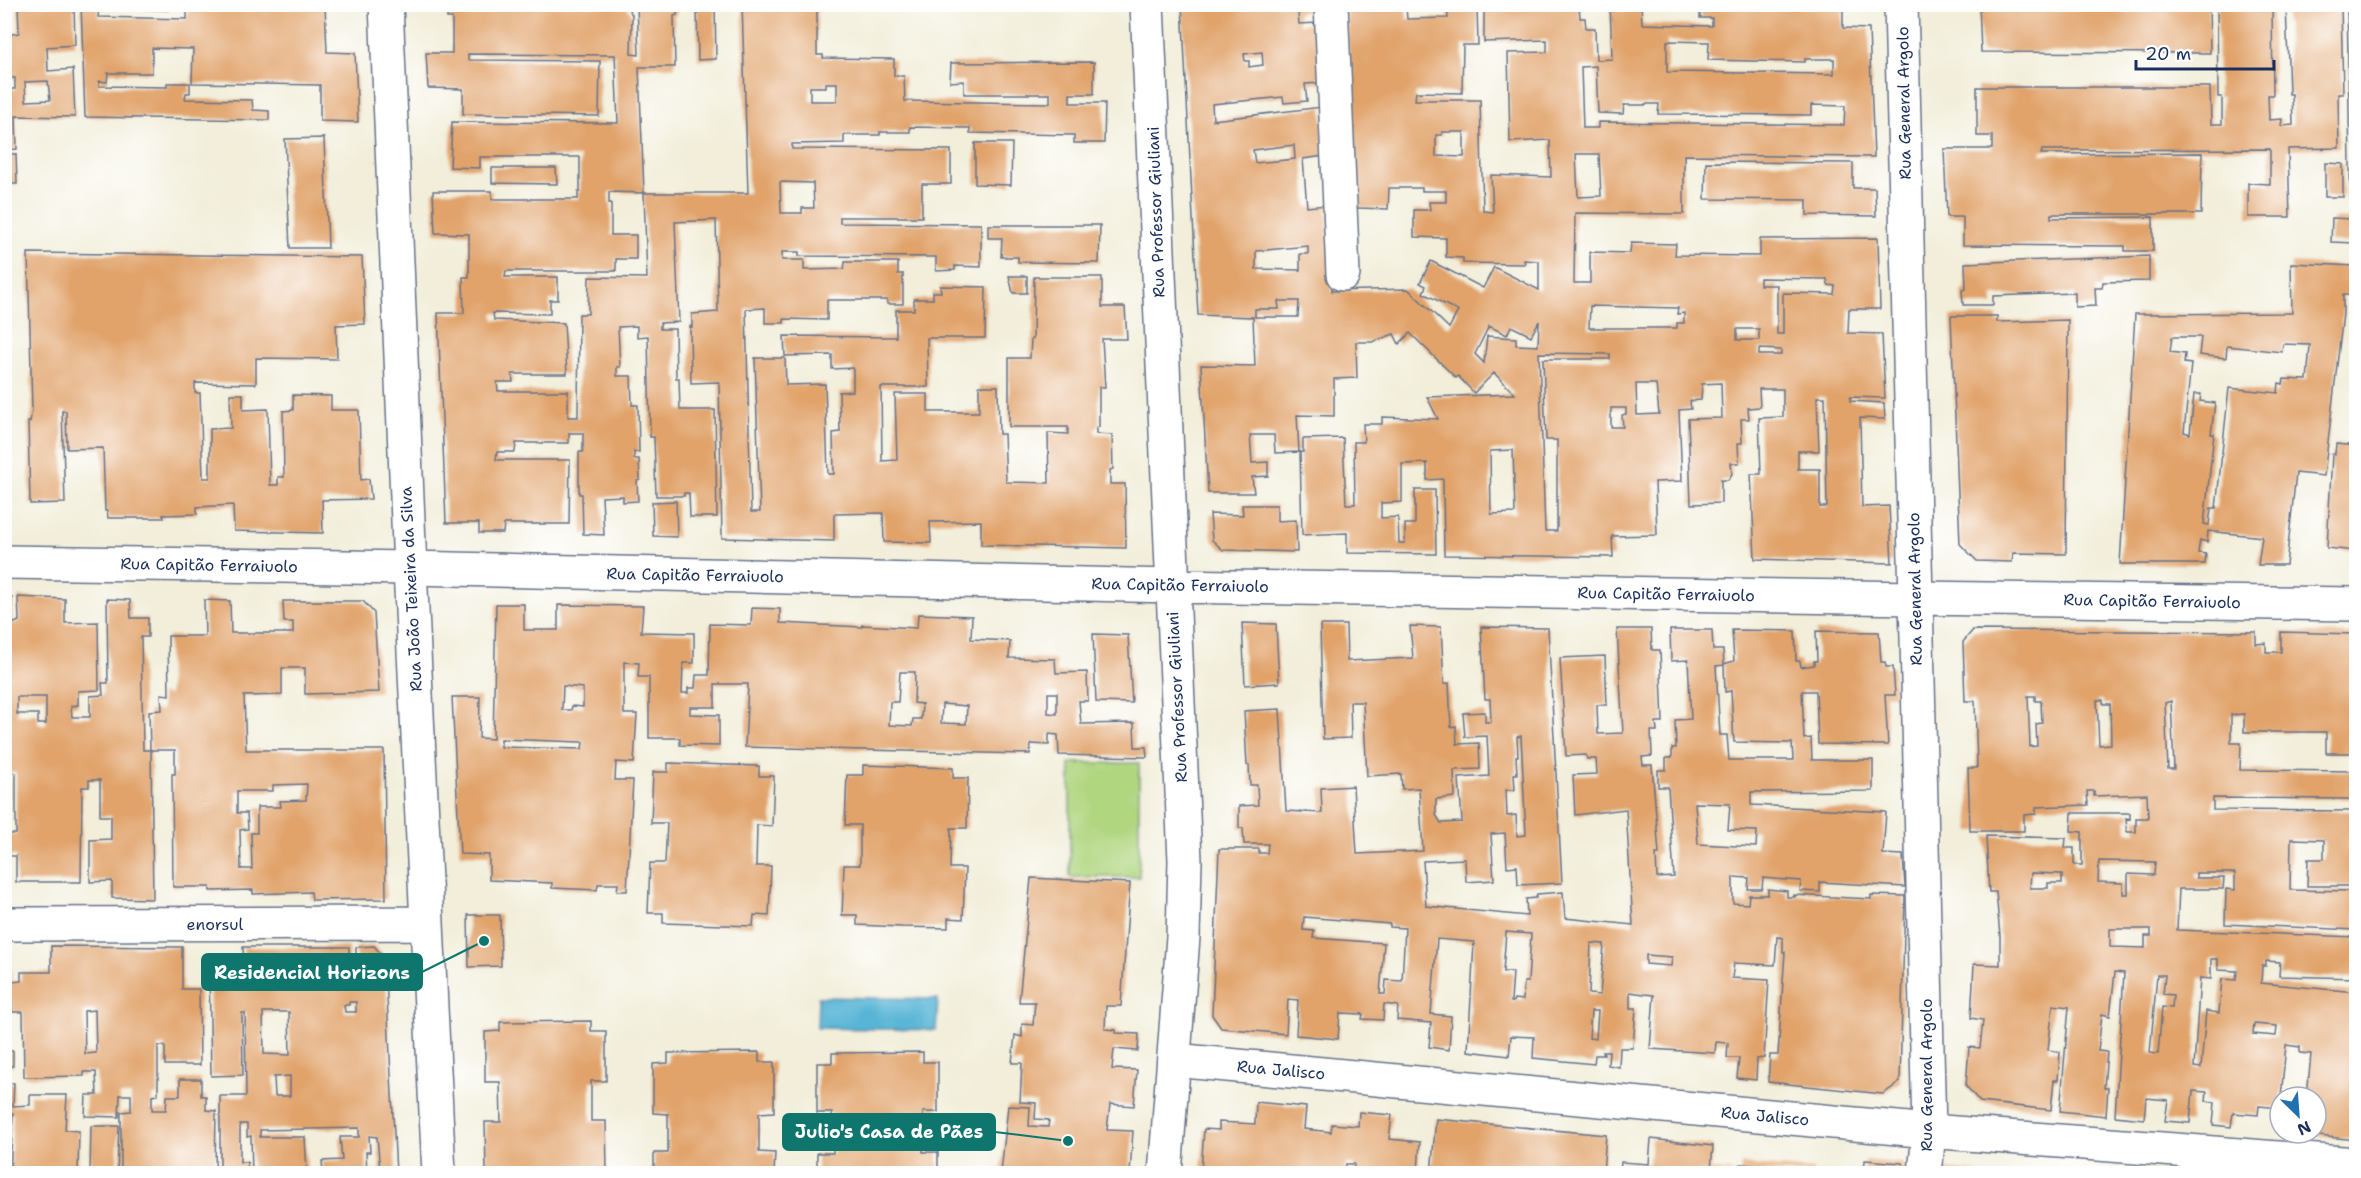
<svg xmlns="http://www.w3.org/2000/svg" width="2361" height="1178" viewBox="0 0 2361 1178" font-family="'Shantell Sans',sans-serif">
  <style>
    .green { fill: #b0d680; stroke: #66826f; stroke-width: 1.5 }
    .water { fill: #58b5d6; stroke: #3a729a; stroke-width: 1.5 }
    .building { fill: #e1a36b; fill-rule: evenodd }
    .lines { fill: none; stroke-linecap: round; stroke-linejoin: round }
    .street-casing { stroke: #667289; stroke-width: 36 }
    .secondary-casing { stroke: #667289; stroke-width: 36 }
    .street { stroke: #fff; stroke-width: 33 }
    .secondary { stroke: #fff; stroke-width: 33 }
    .labels { text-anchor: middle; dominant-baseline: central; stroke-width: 5; stroke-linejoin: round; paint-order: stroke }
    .street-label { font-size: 16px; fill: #1b2f5e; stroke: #fff }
    .leader { fill: none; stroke: #0f766e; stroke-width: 2 }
    .callout-dot { fill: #0f766e; stroke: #fff; stroke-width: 2 }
    .callout { fill: #0f766e; stroke: #0f766e; stroke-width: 2 }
    .callout-label { font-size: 18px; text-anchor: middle; font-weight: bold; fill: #fff }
  </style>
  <rect width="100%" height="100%" fill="#fff"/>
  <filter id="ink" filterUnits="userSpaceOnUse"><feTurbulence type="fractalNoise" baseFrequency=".0167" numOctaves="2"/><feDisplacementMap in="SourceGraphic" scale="12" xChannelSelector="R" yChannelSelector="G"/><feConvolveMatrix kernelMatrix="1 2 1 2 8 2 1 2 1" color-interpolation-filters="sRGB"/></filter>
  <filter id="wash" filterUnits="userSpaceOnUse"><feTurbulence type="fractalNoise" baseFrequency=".008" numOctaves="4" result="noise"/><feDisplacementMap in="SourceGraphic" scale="24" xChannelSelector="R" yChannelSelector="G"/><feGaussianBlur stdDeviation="1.35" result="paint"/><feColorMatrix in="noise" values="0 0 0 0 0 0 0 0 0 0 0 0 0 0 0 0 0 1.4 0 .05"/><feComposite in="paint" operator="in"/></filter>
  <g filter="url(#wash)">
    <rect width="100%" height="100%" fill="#f2eeda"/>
    <path class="green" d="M1070 763H1139V877H1070Z"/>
    <path class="water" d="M818 997 938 999 936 1030 817 1028Z"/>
    <g id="blocks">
      <path class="building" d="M18 4H74L75 45 47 47 48 71 73 69 75 117 16 116 17 149 4 150V89H15V78H4V35L19 33ZM48 81 50 100 26 101 25 82Z
        M81 4H168V10L99 8 98 17 187 19V9L222 11V4H325L327 52 355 53 358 122 320 121V85L192 83 193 49 152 48V73H108L107 82 99 81V86L167 87V83H190V93H186L185 99 252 100 253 110 269 111V120L85 117Z
        M447 4H626L632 15 631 54 639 55 637 5H677V15L674 16 675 67H639L644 193H748L742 4H817V55H823V58L894 59V76H904L905 101 1050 103V94H964V81L950 82 951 63 1094 62V94H1070V103H1105L1104 143H1074V135L970 133V128L910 127V132H880V135H844V143L792 144V149L951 150V184H922V217H840V223L981 224V267L955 266V270L936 271V257L799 256V252H782V260H804V270L844 269 845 262H898V274H903V304H887V300H827V320L784 319V323H765V308L746 309 751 512H760L755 358H785L786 385 825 384 828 474H834L833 433 840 432 839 392 853 391V368L832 369V355L785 356 784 336 896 337V310H914V299H933V292H941L940 286 986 287 985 338H927L928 387H881L882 461 897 460 895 394H928V412H979V386H998L999 434H1004L1006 482 1049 483 1048 433 1068 434V427H1009V358H1030L1031 339H1033L1034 277H1102V307H1125L1127 339H1102L1105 387H1099V427L1096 428V434L1112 435 1113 469 1110 470V484H1125L1126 548 981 545V521L930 522 931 543 884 542 883 513 834 514V541L722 538 719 382 691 383 690 326 692 327V314L718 312 716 220 675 222 679 322 660 323V329H675L676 378H679L680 410H715L717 517H690L689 493H684V496H656L654 437H650L648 336 637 337V326L618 327 620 367H617V376H631L632 405H638L639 452H634V459H639L640 480 637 481 638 501 623 502V496L602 497 604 535 583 534 582 494H579V452H583V433H569V443H516L515 452H497L496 460H570L569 524H504L503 533H479V523H446L438 313H464L463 277H469V234L435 233 433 191H492V199H578V192H580V157H480V168L450 167 452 122 618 123 615 55 468 54V60L600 61 599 116 463 114V89L428 88 426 53H452V18H447ZM826 83H837V101H810V87H826ZM780 182 813 183 814 208H802V213H781ZM609 192 644 193 647 278 589 277 588 314H579L578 417H568V391H498L497 382H513L512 374H567L564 323 494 320 493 313 550 314V300H558V277H505L506 271H616V259H636V235H611V203H609Z
        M686 4H715L716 59 698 60 697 9H687Z
        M1182 4H1317V10L1298 13 1299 24 1318 23 1321 83 1305 84 1307 101 1284 103 1283 97 1212 104 1213 120 1322 107 1324 156 1303 159 1307 207 1327 205 1332 291 1408 289 1449 328 1458 311 1423 293 1426 286 1420 283 1431 261 1483 288 1494 267 1539 290V261L1524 260 1525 264 1463 263V258L1446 257V238L1414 237V210H1430L1429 202H1446V191H1422V188H1389L1388 209 1358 208 1356 204 1346 4H1421L1422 7H1406L1407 19 1448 18 1447 4H1477L1478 45H1463L1462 93 1416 92 1415 100H1480L1483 211 1493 212 1491 175 1551 177 1550 140 1510 142 1508 53 1547 52V40L1484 42V5H1579L1580 18H1585L1586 28H1595L1596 60 1612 59 1610 4H1641L1642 24 1712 26V18H1700V4H1843V28L1869 29 1874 157 1684 155V214L1575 213 1574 283H1590V252L1630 253 1631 243 1676 244 1675 255 1760 256V239L1878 238 1880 309H1849L1848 333 1882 334 1885 398 1850 397V401L1884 403 1885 419 1860 418 1862 507 1889 506 1892 563 1755 559 1751 474H1761L1759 418 1783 417V389H1759L1760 407 1748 408 1749 419H1741L1742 443H1738L1739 463H1731L1732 474 1728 480H1721V503L1691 504 1688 419 1722 418 1721 383 1702 384 1701 400 1690 401 1691 409 1679 410 1682 481 1655 482 1657 535 1612 536 1613 557 1444 555 1443 479 1427 480V463L1402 464V502L1381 503V518L1398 517 1399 543H1405V524H1415V490H1435L1436 554 1347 553V533L1302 535 1300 452H1303V439L1343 438 1346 504H1355L1354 442H1364L1363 424H1382V417L1438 419 1427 397 1515 394 1494 373 1474 393 1458 376 1456 378 1410 333 1399 344 1394 334 1372 342H1356L1357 378 1334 379V416L1297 415 1299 452 1275 453 1274 435H1250L1252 463 1268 462V476L1252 477 1254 493H1208L1201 365 1255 366 1253 317 1198 315ZM1667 41 1709 42 1708 60 1805 62V59H1834V74L1667 72ZM1262 52 1263 65 1249 67V61H1245L1244 54ZM1596 66 1598 113 1623 114 1624 105H1645V104H1659L1658 114 1811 115V105L1845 106 1844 125 1598 122V128H1583L1581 67ZM1442 132H1464V157L1436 156V135H1442ZM1294 145 1295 159 1255 163 1253 150ZM1576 154H1599L1601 196 1578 197ZM1308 246V254H1300V270L1256 269V251ZM1760 278 1827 279 1828 285 1835 286 1834 294 1783 293V334H1777V285H1760ZM1278 301H1299L1298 317H1255V309H1279ZM1590 306 1678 308 1677 314 1684 313V323H1677V328H1589ZM1539 321 1538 346 1516 345V338L1487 336 1484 363 1475 354 1489 326 1507 335 1511 326 1531 336ZM1737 329H1759V340H1737ZM1759 349 1781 350V355H1759ZM1539 353 1610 354V359H1543L1546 440H1557V531H1545ZM1636 384H1656L1659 414 1637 415ZM1817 397H1825L1827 507H1820V469H1798V451H1819ZM1611 408H1626V414L1622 415 1623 427H1611ZM1513 450 1515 513 1491 514 1490 451Z
        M1979 4H2209L2210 53 1981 52Z
        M2217 4H2272L2273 95H2268L2269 120 2282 119 2281 126 2293 125 2292 94H2289L2286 4H2341L2343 94H2338L2339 148 2288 149 2290 217H2248V183L2270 184V149L2042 150 2041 154 2202 153 2201 214H2051V218L2153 217V251H2125V246L1963 245V217H1947L1944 149H1992V136H1977V87H2210L2211 124H2222V97H2218Z
        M2347 4H2356V243L2331 242 2332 218 2351 219Z
        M324 138 328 248H290L285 139Z
        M975 143H1012L1011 185 975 184Z
        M4 154H16L17 184H4Z
        M1706 162 1853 163V188H1875L1876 216 1807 215V200L1705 199Z
        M2325 163 2343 164V197H2325Z
        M492 168H556L557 184 492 183Z
        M988 225H1100L1099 263 1018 262V257H1001L1002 238H988Z
        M28 253 362 257 365 324 336 325 337 359 256 358V384L195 383V393H200L203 478H210V429L231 428 230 394H243V410L268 409 270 485H278V477H284L283 411 293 410V395L331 396V410H359L361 480 369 479 371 499 322 500 323 533 234 531 233 505 197 507V514L163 515 164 518H108L107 511H105L103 448 67 449 66 411H62L65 503 30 504 28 422H30L32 410Z
        M2149 256V281L2103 282 2102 288H2095L2096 306 2075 307V293L1993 296V305H1963L1962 290 1966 289 1965 263Z
        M2291 263 2356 266V295H2343V314L2324 476 2296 473 2286 565H2258L2262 537 2208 531 2207 542 2200 540 2198 553 2206 554 2205 564H2120L2135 314 2292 313ZM2172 337H2201L2199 355 2226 358 2227 346 2282 352 2283 344 2310 345 2307 380 2284 379 2283 384 2279 383 2278 393 2229 388 2216 508H2211L2209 525 2204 524 2214 434H2211L2215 403 2200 401 2201 394H2194L2190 434 2184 432 2191 364 2184 363 2185 354 2170 352Z
        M1009 276H1027V293H1013Z
        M1951 316H1997V322L2068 320 2066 554 2013 553 2012 562 1977 561 1960 544Z
        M2336 444 2356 446V551L2327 548 2332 454H2335Z
        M676 501 677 537 653 536 652 502Z
        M1242 505H1277V521L1296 520 1297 552 1223 550 1212 540 1210 514 1243 515Z
        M4 597H12V624L19 621 18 597 65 599V623L98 622 99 690 78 691V705L71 706 72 717H90V696L103 695 102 683H108L107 599 130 600 131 618H148V637H141L143 750H150L149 711 162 710 161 694 169 695 168 636H205L204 600 230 601 231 633H293V622H284L283 601H363L374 613 379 692 305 694V668H282V695L244 696 246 750H384L386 899 312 900 311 892 253 894V890L210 891V887H173L172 774H175V750H151L153 899 112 898V881L90 882V840L111 839V816H100V780H89V787H82L81 882H16V856H5V834H16V773H10V798H4ZM17 697H46V724H38V714H17ZM307 784 306 800 280 801 281 807H257V833H251L252 869H241L240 830 248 829 247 813H237V791H273V785Z
        M496 604H524V630H558V605L643 606 641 632 694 633V663H683L682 693H688V688H695L696 675H709L710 624 751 625 752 608 780 609V623L862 627V625L917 628 918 614 972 616 971 639 1010 641 1009 658 1055 659 1056 673 1087 672 1088 701H1079L1081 724 1134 723 1135 747H1146L1147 757 1059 755 1058 735 1049 734V745L1031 744 1030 754 745 747 748 684H715V707H690V714L719 715V746L680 745V738H649V677H638L639 663 624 662V714H637L634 763 616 762 615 780H633L627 891H617L618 884H598L597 890 552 888V883L489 880V855L460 854 452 697H480L479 738 493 739ZM900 672H915L914 703 922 704 921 719H913L912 726 889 725 890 702H898ZM563 686 583 688V707L572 706 571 710H562ZM1048 693H1057V714L1048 713ZM942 704 967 706 966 724 941 723ZM501 739 580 742H583L582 749 501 747Z
        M1242 623 1276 624 1279 683 1245 685Z
        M1320 625H1346L1347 661 1413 658 1410 626 1441 627 1444 684 1449 683 1451 727 1456 726 1457 744 1479 743 1480 769 1454 770 1455 797 1436 799V815L1441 823 1462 822 1459 778 1489 776 1487 736 1465 737 1463 713 1485 712V722H1491L1490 699H1485L1481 627 1548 628 1562 883 1518 885 1517 866 1507 867 1505 833 1491 834 1494 880 1466 882 1465 859 1423 861 1426 906 1527 916 1526 899 1536 898 1537 894 1563 892 1565 918 1633 925 1626 809 1575 815 1573 775 1597 774 1596 759H1587L1586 755 1566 756 1560 658 1605 656 1607 705H1597L1598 734 1623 733 1617 629H1651L1652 650H1660L1663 722H1656L1657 731H1651L1652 756 1642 757 1643 765H1652L1659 854H1656L1657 878 1674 877 1668 787H1658V770H1666V758H1672V748H1676L1675 720 1691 719 1688 660 1671 661 1670 630H1712L1713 650H1723L1724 664 1734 661 1732 630 1795 631 1796 661H1800L1801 667 1814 665V661H1817L1816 631 1879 632 1881 662H1885L1886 667H1893L1895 695H1885L1888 745 1818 744 1816 691H1802L1804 739 1811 738 1812 760H1873V791L1751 792V805L1886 812 1883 854 1903 855 1905 887 1820 882V892L1800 891 1801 881 1763 878 1762 889H1748L1749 878 1733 877V903L1748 904 1749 895H1768V889L1787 891V897H1795L1794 895 1871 899V895L1905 896 1900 1082 1883 1094 1768 1082 1770 1055H1778L1785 952H1783V938L1777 937 1775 965 1734 963 1732 978 1769 980 1764 1058 1757 1059 1756 1080 1737 1078 1739 1058H1727L1728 1043 1716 1042 1715 1053 1650 1049 1654 995 1644 994 1630 992V1008H1636L1633 1048H1620L1619 1067 1608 1065 1609 1052H1603L1604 1055H1595L1594 1064 1533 1058 1534 1037 1511 1036 1509 1056 1468 1051 1474 942 1437 939 1431 1014 1451 1016 1449 1050 1429 1047 1431 1023 1397 1020 1398 1006 1384 1004 1383 1020 1362 1019 1363 1014 1340 1013 1338 1039 1296 1035 1298 1000 1288 999 1286 1034 1221 1028 1212 1015 1219 849H1259V853H1267L1268 844H1244L1243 828H1239V806L1258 805 1257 785H1250L1249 765H1247L1244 711 1280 709 1286 811 1322 813 1321 788 1353 786 1357 854 1423 851 1419 788 1402 789 1401 774 1367 776 1363 702H1350L1351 738 1323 739ZM1724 665 1725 692 1731 691 1734 742 1792 743 1793 760H1729L1727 735H1720L1716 666ZM1521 736 1526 835 1517 836 1516 815 1507 816 1506 790H1515L1514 774H1517L1516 756H1518L1517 737ZM1695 803 1730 804 1728 830 1757 831 1756 847 1698 844ZM1304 917 1390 924V927L1405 928 1402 981 1386 980 1385 994H1380L1384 943 1313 938 1314 931 1303 930ZM1506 932 1531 934 1528 982H1524L1523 1000 1514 999 1513 1002H1511L1513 972H1503ZM1591 943 1604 944 1600 995 1589 994ZM1646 955 1672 957 1671 966 1646 964ZM1591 1011H1598L1596 1039 1589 1038Z
        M1973 630 2256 632V644L2266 643V652H2281V632L2355 634 2356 675H2354V694H2356V753H2326V732H2244V714L2231 715V743H2241L2240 770 2356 771V799L2213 798V810L2356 811V886H2307L2308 859H2324V840L2291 839 2290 890 2356 891V930L2225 924 2226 889 2235 890V873H2196V878H2224L2223 889H2179L2177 930 2356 937V978L2279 976 2280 962 2266 961V966H2262L2261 983 2356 992V1140L2309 1135 2316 1133V1097H2307L2311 1054 2300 1053V1047L2286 1045 2280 1108 2259 1106 2258 1115 2233 1113 2231 1127 2213 1125 2215 1102 2206 1101 2207 1092 2193 1091 2190 1123 2165 1121 2168 1100 2146 1098 2144 1119 2115 1116 2124 973 2115 972 2110 1016 2102 1014 2098 1051 2107 1052 2104 1088H2108L2106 1116 2060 1111 2069 1007 2053 1005 2048 1050 2060 1052 2058 1080H2054L2051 1110 1980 1102 1966 1086 1969 1047 1980 1048 1983 1020 1971 1018 1974 964 2000 965V936L1996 892H1989L1986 836 2066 838 2065 848H2074V865H2082V832L2071 831 2072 813H2130V819L2126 818 2127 832H2136V818H2148L2147 794 2094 796V791H2087L2088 805 2036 807V814L2024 815V831H1970L1968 768H1977L1975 701H1965L1963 642ZM2028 696H2035V701H2041L2042 723 2036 724 2037 746 2030 747ZM2097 700H2103V704H2110L2111 744 2099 745ZM2171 701 2174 769H2168L2165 703ZM2099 861 2155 862 2154 875 2128 874V894H2123V883L2098 882ZM2031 873 2062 874V883H2048V888H2030ZM2110 929H2151V936H2145V948L2110 947ZM2211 959H2218V970L2237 971 2236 980 2222 979 2219 1013 2206 1011 2201 1068 2194 1067 2200 978 2211 979ZM2157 975H2165L2163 994 2173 995 2172 1008 2162 1007 2158 1054 2150 1053ZM2254 1024 2277 1026 2276 1036 2253 1034Z
        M1093 634 1128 635 1132 703 1096 702Z
        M668 763 759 766V776H774L772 826 757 825 756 866H771L769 916 754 915 753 926 663 923V913H648L650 863H665L667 823H651L653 772H668Z
        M863 765 953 768V778H968L967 828H951L950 868H965L963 919 948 918V928L902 927 857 925V915H842L844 865H860V825H845L847 775H863Z
        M1031 878 1130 883 1121 1006H1106L1105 1029 1116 1030V1033L1139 1034 1138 1051 1114 1049 1112 1069 1137 1070 1134 1106 1110 1104 1107 1130 1133 1131 1130 1173H1001L1008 1106 1030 1107 1029 1126 1048 1127 1049 1120 1035 1119 1036 1103 1020 1102 1022 1063H1012L1015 1035 1022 1037V1024L1033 1025 1035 1002H1019Z
        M468 915H500L501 966 469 967Z
        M51 946 182 947V989H199L200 1065H165V1046H158V1095L152 1096V1110H166L167 1096H180V1079H201V1096H206V1110L216 1111 215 1173H121V1112L131 1111V1095H120L119 1117 85 1116 86 1095H97L96 1072H84V1076L24 1077 23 1012H12V1003L4 1004V947H10L11 982 21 981V972H51ZM95 1010 96 1053 85 1054 84 1011Z
        M374 946 385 958 396 1173H370V1171H380L377 1137 369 1136 370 1152H366L367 1173H323L322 1161 342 1160 340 1137H359V1128L260 1130V1137H305L307 1173H252L251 1136 247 1137V1124H240V1162H247L248 1173H220V1096H246L245 1013H242L243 1075 211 1076 209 969 244 968 243 947H349L350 983H356V947ZM349 1002H356V1012H345L344 1005H349ZM263 1012H289L290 1055 264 1054ZM290 1076V1096H275L274 1077Z
        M591 1021V1031H606V1081H591V1121H606L607 1171H591V1173L486 1172 485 1122H501L500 1082H485V1032L500 1031V1022Z
        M4 1051H13V1066L4 1067Z
        M759 1052V1062H774V1112L759 1113V1152L775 1153 774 1173H654V1153H668V1114L653 1113V1064L668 1063V1053Z
        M923 1052V1062H938V1112H923V1152H938V1173H817V1153H833L832 1113H817V1063H832V1053Z
        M4 1083H14L13 1106 30 1105V1095H67L65 1130 79 1131 78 1173H10L13 1114 7 1115 6 1122 4 1121Z
        M1256 1102 1306 1107 1304 1129 1331 1132 1332 1124 1358 1126 1359 1112 1392 1115 1389 1139 1420 1142 1418 1173H1353L1354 1164H1346L1345 1173H1216L1201 1171 1204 1129 1219 1130V1122L1255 1124Z
        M1436 1119 1606 1135 1603 1173H1431Z
        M91 1126H119L117 1173H90Z
        M1651 1139 1713 1146 1711 1170 1735 1171 1734 1173H1620L1621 1162 1649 1164Z
        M1865 1160 1902 1163 1909 1173H1864Z
        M1741 1164 1813 1170V1173H1740Z
        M1944 1169 1976 1172V1173H1939Z"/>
    </g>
  </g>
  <g filter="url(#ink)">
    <use href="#blocks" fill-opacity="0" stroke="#667289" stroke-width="1.5"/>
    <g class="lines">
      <defs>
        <path id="street" d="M386 4 410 568 439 1174
          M1331 4 1343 274
          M4 924 426 923
          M1174 1060 1929 1131 2356 1164
          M1925 1174 1929 1131 1916 598 2356 604"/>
        <path id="secondary" d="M1147 4 1185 860 1183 937 1165 1174
          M4 562 410 568 1172 586 1916 598 1901 4"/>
      </defs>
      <use href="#street" class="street-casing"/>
      <use href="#secondary" class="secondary-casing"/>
      <use href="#street" class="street"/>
      <use href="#secondary" class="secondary"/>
    </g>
  </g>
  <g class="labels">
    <g class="street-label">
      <text transform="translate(1904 103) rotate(-91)">Rua General Argolo</text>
      <text transform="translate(1156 212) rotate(-92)">Rua Professor Giuliani</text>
      <text transform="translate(209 565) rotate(1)">Rua Capitão Ferraiuolo</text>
      <text transform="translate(695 575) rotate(1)">Rua Capitão Ferraiuolo</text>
      <text transform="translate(1180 585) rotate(1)">Rua Capitão Ferraiuolo</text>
      <text transform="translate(411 589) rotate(-93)">Rua João Teixeira da Silva</text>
      <text transform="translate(1915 589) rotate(-91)">Rua General Argolo</text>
      <text transform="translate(1666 594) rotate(1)">Rua Capitão Ferraiuolo</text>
      <text transform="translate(2152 601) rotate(1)">Rua Capitão Ferraiuolo</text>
      <text transform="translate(1177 697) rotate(-93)">Rua Professor Giuliani</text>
      <text x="215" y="924">enorsul</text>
      <text transform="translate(1281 1070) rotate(5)">Rua Jalisco</text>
      <text transform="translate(1926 1075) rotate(-90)">Rua General Argolo</text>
      <text transform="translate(1765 1116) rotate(5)">Rua Jalisco</text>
    </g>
  </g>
  <path class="leader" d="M484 941L422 972M1068 1141L995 1132"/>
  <g class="callout-dot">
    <circle cx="484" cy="941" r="6"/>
    <circle cx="1068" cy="1141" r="6"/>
  </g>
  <g class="callout">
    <rect x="202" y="954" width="220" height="36" rx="6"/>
    <rect x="783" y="1114" width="212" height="36" rx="6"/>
  </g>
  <g class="callout-label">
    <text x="312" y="979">Residencial Horizons</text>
    <text x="889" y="1138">Julio's Casa de Pães</text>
  </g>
  <rect width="2361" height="1178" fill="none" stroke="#fff" stroke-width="24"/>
  <g transform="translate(2298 1115) rotate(155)"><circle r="28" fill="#ffffff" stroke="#a4acbf" stroke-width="1.5"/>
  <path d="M0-4.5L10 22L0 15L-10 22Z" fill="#1f6fb2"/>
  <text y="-9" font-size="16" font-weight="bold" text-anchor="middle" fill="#1b2f5e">N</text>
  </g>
  <path d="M2136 60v9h138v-9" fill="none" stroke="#1b2f5e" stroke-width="3"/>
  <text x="2145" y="60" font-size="18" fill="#1b2f5e" stroke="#ffffff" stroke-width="4.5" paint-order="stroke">20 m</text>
</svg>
